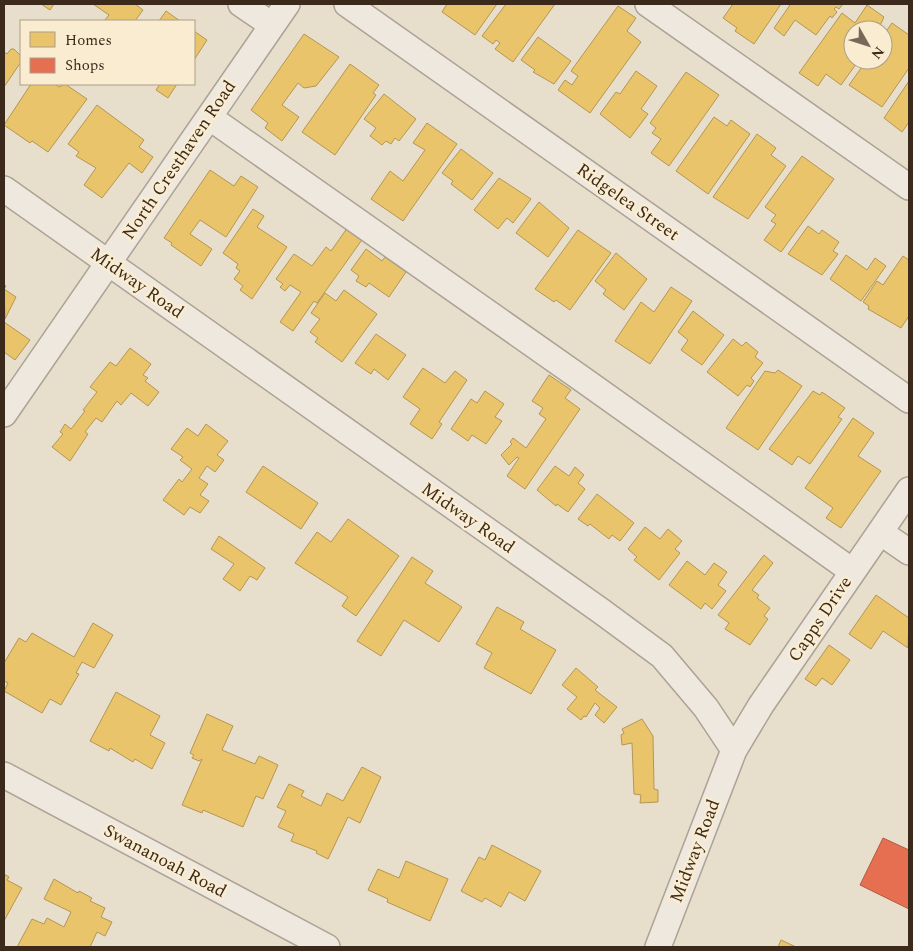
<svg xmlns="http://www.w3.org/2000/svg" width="913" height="951" viewBox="0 0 913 951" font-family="Spectral,serif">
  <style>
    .homes { fill: #e9c46a; stroke: #b59653 }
    .shops { fill: #e76f51; stroke: #b35a41 }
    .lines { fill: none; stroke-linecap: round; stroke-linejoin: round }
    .minor-casing { stroke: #aca295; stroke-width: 28 }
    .minor { stroke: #eee8de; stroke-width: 25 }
    .labels { text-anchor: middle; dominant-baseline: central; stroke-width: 5; stroke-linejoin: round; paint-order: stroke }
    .street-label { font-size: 18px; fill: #3b2a1c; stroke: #f9ecd0 }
  </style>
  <rect width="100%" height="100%" fill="#e7decb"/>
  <path class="homes" d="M41 4H54L50 10Z
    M93 4H135L143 10 135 21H104L109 15Z
    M447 4H497L475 35 442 12Z
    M506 4H555L513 62 495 49 500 43 496 40 493 44 482 36Z
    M733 4H781L754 44 735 31 737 28 723 18Z
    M788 4H843L839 9 836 7 834 9 837 12 832 18 830 16 816 35 795 20 784 36 774 28 790 5Z
    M867 5 884 17 878 30H853V60H859L841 85 826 74 818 86 799 73 842 13 855 23Z
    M618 6 636 18 627 31 641 42 590 113 558 90 565 80 572 85 578 76 571 71Z
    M166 11 180 21H159Z
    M892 23 909 35V68L882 107 849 85 867 60H883V36Z
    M194 31 207 40 194 60Z
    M304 34 339 57 316 86 304 88 298 83 282 105 299 117 282 141 265 128 268 123 251 110Z
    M538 37 571 61 554 84 533 72 535 70 521 60Z
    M11 49H14L21 56V62L4 87V52L7 54Z
    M350 64 379 85 373 93 376 95 335 155 302 132Z
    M636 71 657 86 641 109 648 114 630 138 600 114 616 92 620 94Z
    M686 72 719 95 669 166 651 153 661 139 652 133 656 128 650 123Z
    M909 81V122L902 132 884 118Z
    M31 84H55L59 87 65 84 87 99 48 152 32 141 30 143 4 125Z
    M160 84H177L168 98 156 90Z
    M384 94 416 119 399 141 395 138 391 144 386 141 382 145 370 136 376 128 364 119Z
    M97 105 144 140 139 147 153 157 142 173 129 163 102 198 84 185 96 168 76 156 79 152 68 144Z
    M714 117 727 126 731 120 750 134 708 194 676 171Z
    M427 123 457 144 403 221 371 199 390 171 403 181 425 150 413 143Z
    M757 134 776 148 771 155 786 166 748 219 713 197Z
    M461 149 493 173 472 200 451 184 453 181 442 173Z
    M802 156 834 179 781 252 764 240 776 224 771 221 776 215 765 207Z
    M210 170 234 186 241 176 258 187 226 237 200 220 190 234 212 249 201 266 171 245 172 243 164 238Z
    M499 178 531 199 513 223 507 218 498 229 474 210Z
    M539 202 569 228 548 257 516 233Z
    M253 209 264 216 257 227 287 247 252 299 240 290 243 286 234 279 240 271 236 268 238 264 223 253Z
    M808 226 819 234 822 230 839 242 833 251 838 254 822 275 788 254Z
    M348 227 364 237 317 303 314 301 293 331 280 322 301 292 290 285 285 291 280 287 283 284 276 279 294 254 312 266 326 247 331 251Z
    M578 230 611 253 570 310 556 300 554 302 535 289Z
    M366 249 382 261 385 257 406 272 389 297 369 283 366 287 356 281 359 276 351 270Z
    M616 253 647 279 624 310 603 294 606 290 595 281Z
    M846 255 867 270 875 258 886 266 861 301 830 279Z
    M903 256 909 260V316L901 328 868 309 869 306 863 302 877 281 883 285Z
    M4 285 6 286 4 289 16 297 5 319Z
    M671 287 692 301 650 364 615 341 641 302 654 312Z
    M344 290 377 314 342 362 315 342 318 338 310 332 320 319 311 313 325 293 336 301Z
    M693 311 724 335 702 365 681 350 688 340 678 332Z
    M4 322 30 340 15 360 4 352Z
    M376 334 406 355 388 380 374 369 371 374 355 363Z
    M733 339 742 346 746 342 758 352 755 357 763 363 751 378 754 381 750 387 747 385 738 396 707 372Z
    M130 348 151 364 143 375 148 378 145 381 159 392 148 406 131 393 121 405 117 401 102 422 96 418 85 432 88 434 70 461 52 447 63 434 60 432 65 424 71 429 85 411 83 410 97 392 90 387 110 362 116 366Z
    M423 368 445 383 455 371 467 380 439 422 442 424 432 439 410 424 420 409 403 397Z
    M778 370 802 386 758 450 726 428 765 371 775 373Z
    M549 375 571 390 565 398 580 409 525 489 507 476 519 458 517 457 509 465 501 455 512 444 510 442 513 438 526 448 546 419 539 414 543 408 532 401Z
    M485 391 504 404 495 417 502 421 486 444 472 435 468 441 451 429 471 399 477 403Z
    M813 391 820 395 822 392 845 408 838 417 842 419 810 464 798 456 792 465 769 449Z
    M853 418 874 433 858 456 881 471 841 528 826 518 833 508 805 488Z
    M206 424 228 441 217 455 224 460 215 472 207 466 199 478 208 484 200 495 209 501 200 513 190 507 184 515 163 500 179 479 182 482 192 469 180 460 183 457 171 449 187 428 198 436Z
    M263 466 318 503 301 529 246 492Z
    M555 466 569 476 575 467 584 475 578 483 585 489 568 512 557 504 556 506 537 490Z
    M597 494 634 523 620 541 612 535 609 539 590 524 588 526 578 519Z
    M348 519 399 556 356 616 342 606 348 597 295 563 317 532 331 542Z
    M645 527 660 539 668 529 682 541 675 549 680 553 659 580 634 560 637 557 628 549Z
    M219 536 265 568 257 580 250 576 240 591 223 579 234 564 211 549Z
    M764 555 773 563 752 590 759 595 757 598 770 608 764 616 768 619 750 645 725 629 729 623 718 615Z
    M412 557 433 571 425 583 462 607 439 642 404 620 381 656 357 641Z
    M687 561 705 575 714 563 727 572 718 585 726 591 712 609 705 603 701 609 669 585Z
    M876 595 909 618 908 648 883 631 871 649 849 634Z
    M497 607 524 622 520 629 556 650 531 694 484 668 492 653 476 644Z
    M93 623 113 635 94 668 82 662 76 673 79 674 61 705 50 699 42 713 4 691 8 683 4 681V663L19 638 26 642 32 633 74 657Z
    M829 645 850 660 832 685 822 678 816 686 805 679Z
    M576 668 598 687 595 690 617 707 604 723 595 715 600 708 595 703 586 717 584 716 581 720 567 709 577 697 562 685Z
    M116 692 160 716 150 735 165 743 152 769 135 759 133 762 110 748 109 751 90 741Z
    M207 714 233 726 222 750 255 764 259 756 278 765 263 799 256 796 243 827 203 810 202 813 182 805 202 759 199 761 192 758 194 755 190 753Z
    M642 719 653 736 654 789 658 790V802L640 803 641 795 634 794 632 743 622 745 621 735 624 733 622 729Z
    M362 767 381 777 360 823 348 817 328 859 316 853 317 851 291 841 294 834 278 827 286 811 277 807 289 784 304 791 301 796 321 806 327 793 343 801Z
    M492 845 541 871 525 901 509 892 501 907 485 898 482 902 461 891 479 857 485 860Z
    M406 861 448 879 430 921 387 902 388 899 368 890 378 869 399 878Z
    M4 874 9 877 7 880 22 888 4 921Z
    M54 879 78 893 79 891 92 898 90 901 105 908 101 917 112 922 105 936 97 932 90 947H17L32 919 44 924 47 918 64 927 71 912 44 899Z
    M781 940 796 947H778Z"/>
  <path class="shops" d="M883 838 909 850V909L860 885Z"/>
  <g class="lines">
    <defs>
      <path id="minor" d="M241 4 272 25
        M347 4 909 400
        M648 4 909 187
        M209 117 585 381 852 571
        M4 189 601 611 662 656 706 708 734 750
        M4 414 287 4
        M880 532 909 552
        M4 775 327 947
        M658 947 734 750 761 705 909 490"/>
    </defs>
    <use href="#minor" class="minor-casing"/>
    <use href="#minor" class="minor"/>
  </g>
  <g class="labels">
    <g class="street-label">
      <text transform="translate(179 160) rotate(-56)">North Cresthaven Road</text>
      <text transform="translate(628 202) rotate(35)">Ridgelea Street</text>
      <text transform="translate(137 283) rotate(35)">Midway Road</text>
      <text transform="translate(468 518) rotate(35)">Midway Road</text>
      <text transform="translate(820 619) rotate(-56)">Capps Drive</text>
      <text transform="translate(695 851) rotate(-69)">Midway Road</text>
      <text transform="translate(165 861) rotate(28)">Swananoah Road</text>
    </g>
  </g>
  <rect width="913" height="951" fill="none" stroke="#3b2a1c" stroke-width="10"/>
  <rect x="20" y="20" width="175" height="65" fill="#f9ecd0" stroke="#ad9e88"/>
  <rect x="30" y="32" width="25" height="15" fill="#e9c46a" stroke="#ad9e88"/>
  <text x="65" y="45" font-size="15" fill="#3b2a1c">Homes</text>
  <rect x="30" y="58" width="25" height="15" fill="#e76f51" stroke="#ad9e88"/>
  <text x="65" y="70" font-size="15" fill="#3b2a1c">Shops</text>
  <g transform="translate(868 45) rotate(129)"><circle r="24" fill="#f9ecd0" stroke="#ad9e88"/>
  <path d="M0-4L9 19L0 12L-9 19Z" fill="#776959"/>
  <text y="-8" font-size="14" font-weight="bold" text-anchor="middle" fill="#3b2a1c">N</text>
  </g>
</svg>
